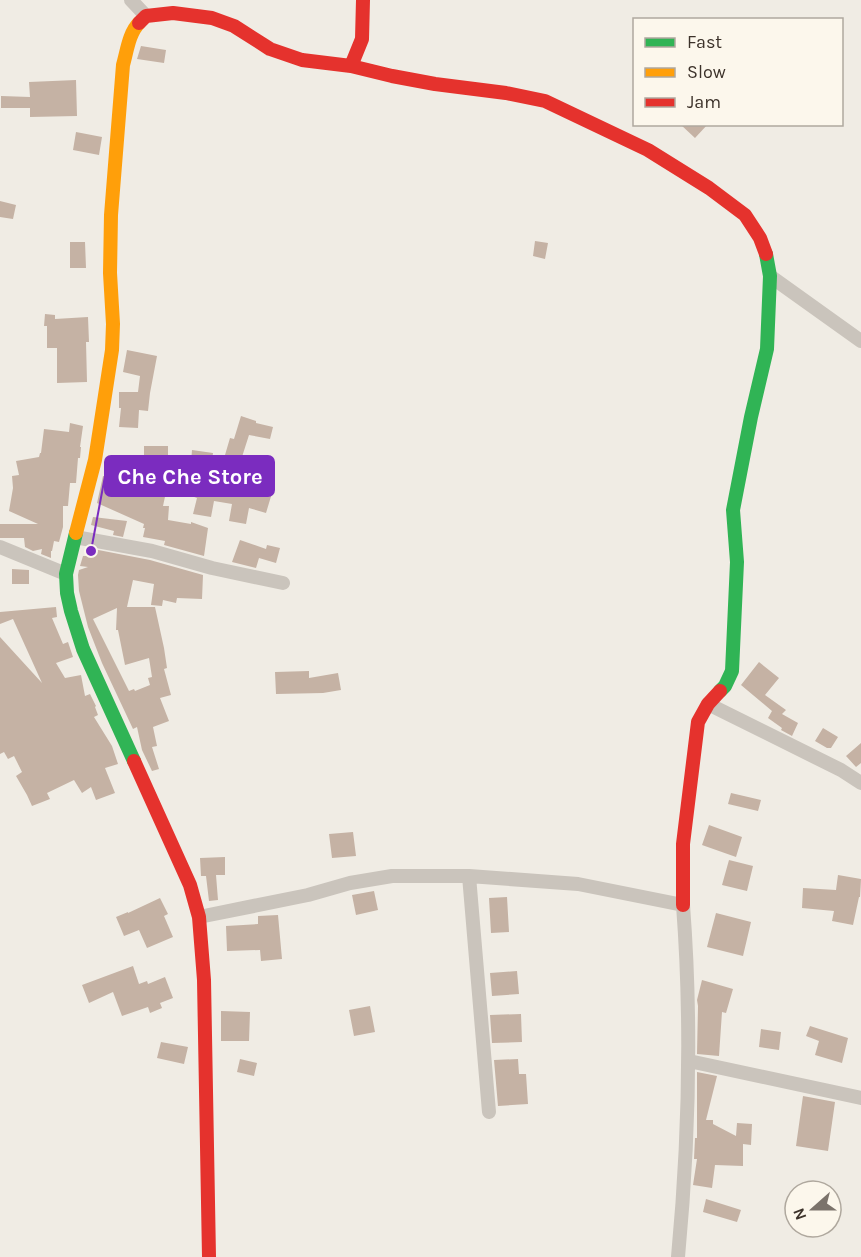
<svg xmlns="http://www.w3.org/2000/svg" width="861" height="1257" viewBox="0 0 861 1257" font-family="Karla,sans-serif">
  <style>
    .building { fill: #c5b2a4; fill-rule: evenodd }
    .lines { fill: none; stroke-linecap: round; stroke-linejoin: round }
    .street { stroke: #cac4bc; stroke-width: 14 }
    .fast { stroke: #30b455; stroke-width: 14 }
    .slow { stroke: #ff9f0a; stroke-width: 14 }
    .jam { stroke: #e5322d; stroke-width: 14 }
    .leader { fill: none; stroke: #7b2cbf; stroke-width: 2 }
    .callout-dot { fill: #7b2cbf; stroke: #fcf7ec; stroke-width: 2 }
    .callout { fill: #7b2cbf; stroke: #7b2cbf; stroke-width: 2 }
    .callout-label { font-size: 22px; text-anchor: middle; font-weight: bold; fill: #fff }
  </style>
  <rect width="100%" height="100%" fill="#f0ece4"/>
  <path class="building" d="M141 46 166 50 164 63 137 59Z
    M76 80 77 116 30 117V108H1V96L30 97 29 82Z
    M680 124H708L695 138Z
    M76 132 102 137 99 155 73 150Z
    M0 201 16 205 13 219 0 217Z
    M535 241 548 243 545 259 533 256Z
    M70 242H85L86 268H70Z
    M45 314 55 315V319L88 317 89 342H86L87 382 57 383V348H47V326H44Z
    M127 350 157 356 150 393 148 411 139 410 138 428 119 427 121 408H119V392H138L140 376 123 372Z
    M241 416 256 421V423L273 427 270 439 249 435 241 460 225 455 230 438 234 439Z
    M70 423 83 426 80 447H81L80 458H78L76 483H70L68 506H63V527L59 542 54 541 52 551H51V558L41 554 42 549 33 551 25 547 24 538H0V524H38L9 511 13 488 12 476 19 475 16 461 39 457 40 453H41L44 429 69 432Z
    M144 446H168V457L191 462 192 450 213 453 208 488 240 495 242 478 254 480 253 487 272 493 266 513 249 508 246 524 229 521 232 504 214 501 211 517 193 514 197 498 186 494 191 477 168 472 170 465H144Z
    M103 476 140 478 139 486 166 492 163 506H169L168 520 191 524V522L208 528 204 556 164 545 165 541 143 537 145 528H143L144 524 97 503Z
    M93 517 127 521 123 537 113 535 114 531 91 525Z
    M240 540 266 549 267 545 280 548 276 563 259 558 256 568 232 562Z
    M88 548 150 560 203 575 202 599 177 598 176 603 163 600 162 606 151 605 154 584 133 580 127 607H155L164 648 167 668 164 669 171 695 160 698 169 721 153 727 157 746 152 747 159 769 152 771 142 750 137 727 133 729 102 663 88 627 79 591 78 575 79 570 88 567 80 566 83 556H86ZM117 608 116 630H118L125 665 149 658 152 677 148 678 150 685 135 691 134 689 129 691 93 619Z
    M12 569 29 570V584H12Z
    M56 607 57 617 52 618 63 644 68 642 73 657 56 663 65 678 81 675 85 696 90 694 96 706 95 707 98 715 94 717 112 746 118 764 105 768 115 793 96 800 91 787 82 793 74 780 47 793 50 799 32 806 27 795 16 776 22 772 14 756 8 759 4 752 0 754V637L42 683 13 619 0 624V612Z
    M759 662 779 678 765 695 786 710 782 714 798 723 792 736 781 730 782 728 768 718 772 711 741 685Z
    M309 671V678L338 673 341 690 323 693 276 694 275 672Z
    M823 728 838 737 831 748H827L815 741Z
    M861 743V763L856 767 846 756Z
    M731 793 761 800 758 811 728 804Z
    M709 825 742 837 736 857 702 845Z
    M353 832 356 856 332 858 329 834Z
    M225 857V875H216L218 900 209 901 206 876H201L200 858Z
    M729 860 753 866 747 891 722 885Z
    M838 875 861 879 860 897H859L853 925 832 921 834 911 802 908 803 888 836 890Z
    M374 891 378 910 356 915 352 895Z
    M507 897 509 932 491 933 489 898Z
    M160 898 168 914 164 916 173 937 147 948 139 930 124 936 116 917 128 912V913Z
    M716 913 751 922 743 956 707 947Z
    M278 915 282 959 261 961 260 950 227 951 226 926 258 924V916Z
    M133 966 139 984 147 981 148 984 165 977 173 998 160 1003 162 1008 150 1013 148 1007 122 1016 113 992 89 1003 82 985Z
    M517 971 519 994 492 996 490 973Z
    M702 980 733 989 726 1013 722 1012 719 1056 697 1054 698 1006 697 1000Z
    M370 1006 375 1032 354 1036 349 1010Z
    M221 1011 250 1012 249 1041H221Z
    M521 1014 522 1042 492 1043 490 1015Z
    M810 1026 848 1038 842 1063 815 1055 819 1041 806 1036Z
    M761 1029 781 1032 779 1050 759 1047Z
    M161 1042 188 1047 184 1064 157 1058Z
    M240 1059 257 1063 254 1076 237 1072Z
    M518 1059 519 1074H526L528 1104 498 1106 494 1060Z
    M697 1072 717 1076 706 1120H713V1124L736 1136 737 1123 752 1124 751 1145 743 1144V1166L715 1165 712 1188 693 1185 697 1159H694L695 1138H697Z
    M803 1096 835 1102 828 1151 796 1146Z
    M706 1199 741 1210 737 1222 703 1212Z"/>
  <g class="lines">
    <path class="street" d="M131 0 146 16
      M770 276 861 341
      M75 537 152 551 212 568 283 583
      M0 547 66 574
      M708 704 841 770 861 783
      M469 876 489 1112
      M199 917 308 895 350 883 392 876H469L578 884 683 905C692 1023 689 1140 678 1257
      M689 1061 861 1098"/>
    <path class="fast" d="M76 533 66 574 67 593 71 611 83 649 134 761
      M720 691 725 686 732 671 737 562 733 510 751 417 767 349 770 276 766 254"/>
    <path class="slow" d="M76 533 95 460 112 350 113 324 110 273 111 215 123 65C127 51 129 33 139 23"/>
    <path class="jam" d="M139 23 146 16 173 13 212 18 234 26 270 49 302 60 351 66 362 39 363 0
      M351 66 392 76 435 84 506 93 545 101 648 150 709 188 745 215 760 238 766 254
      M134 761 190 885 199 917 204 980 209 1257
      M683 905V844L698 722 708 704 720 691"/>
  </g>
  <path class="leader" d="M91 551L105 476"/>
  <circle class="callout-dot" cx="91" cy="551" r="6"/>
  <rect class="callout" x="105" y="456" width="169" height="40" rx="6"/>
  <g class="callout-label">
    <text x="190" y="484">Che Che Store</text>
  </g>
  <rect x="633" y="18" width="210" height="108" fill="#fcf7ec" stroke="#afa89e" stroke-width="1.5"/>
  <rect x="645" y="38" width="30" height="9" fill="#30b455" stroke="#afa89e" stroke-width="1.5"/>
  <text x="687" y="48" font-size="18" fill="#3c322a">Fast</text>
  <rect x="645" y="68" width="30" height="9" fill="#ff9f0a" stroke="#afa89e" stroke-width="1.5"/>
  <text x="687" y="78" font-size="18" fill="#3c322a">Slow</text>
  <rect x="645" y="98" width="30" height="9" fill="#e5322d" stroke="#afa89e" stroke-width="1.5"/>
  <text x="687" y="108" font-size="18" fill="#3c322a">Jam</text>
  <g transform="translate(813 1209) rotate(249)"><circle r="28" fill="#fcf7ec" stroke="#afa89e" stroke-width="1.5"/>
  <path d="M0-4.5L10 22L0 15L-10 22Z" fill="#7b736b"/>
  <text y="-9" font-size="16" font-weight="bold" text-anchor="middle" fill="#3c322a">N</text>
  </g>
</svg>
